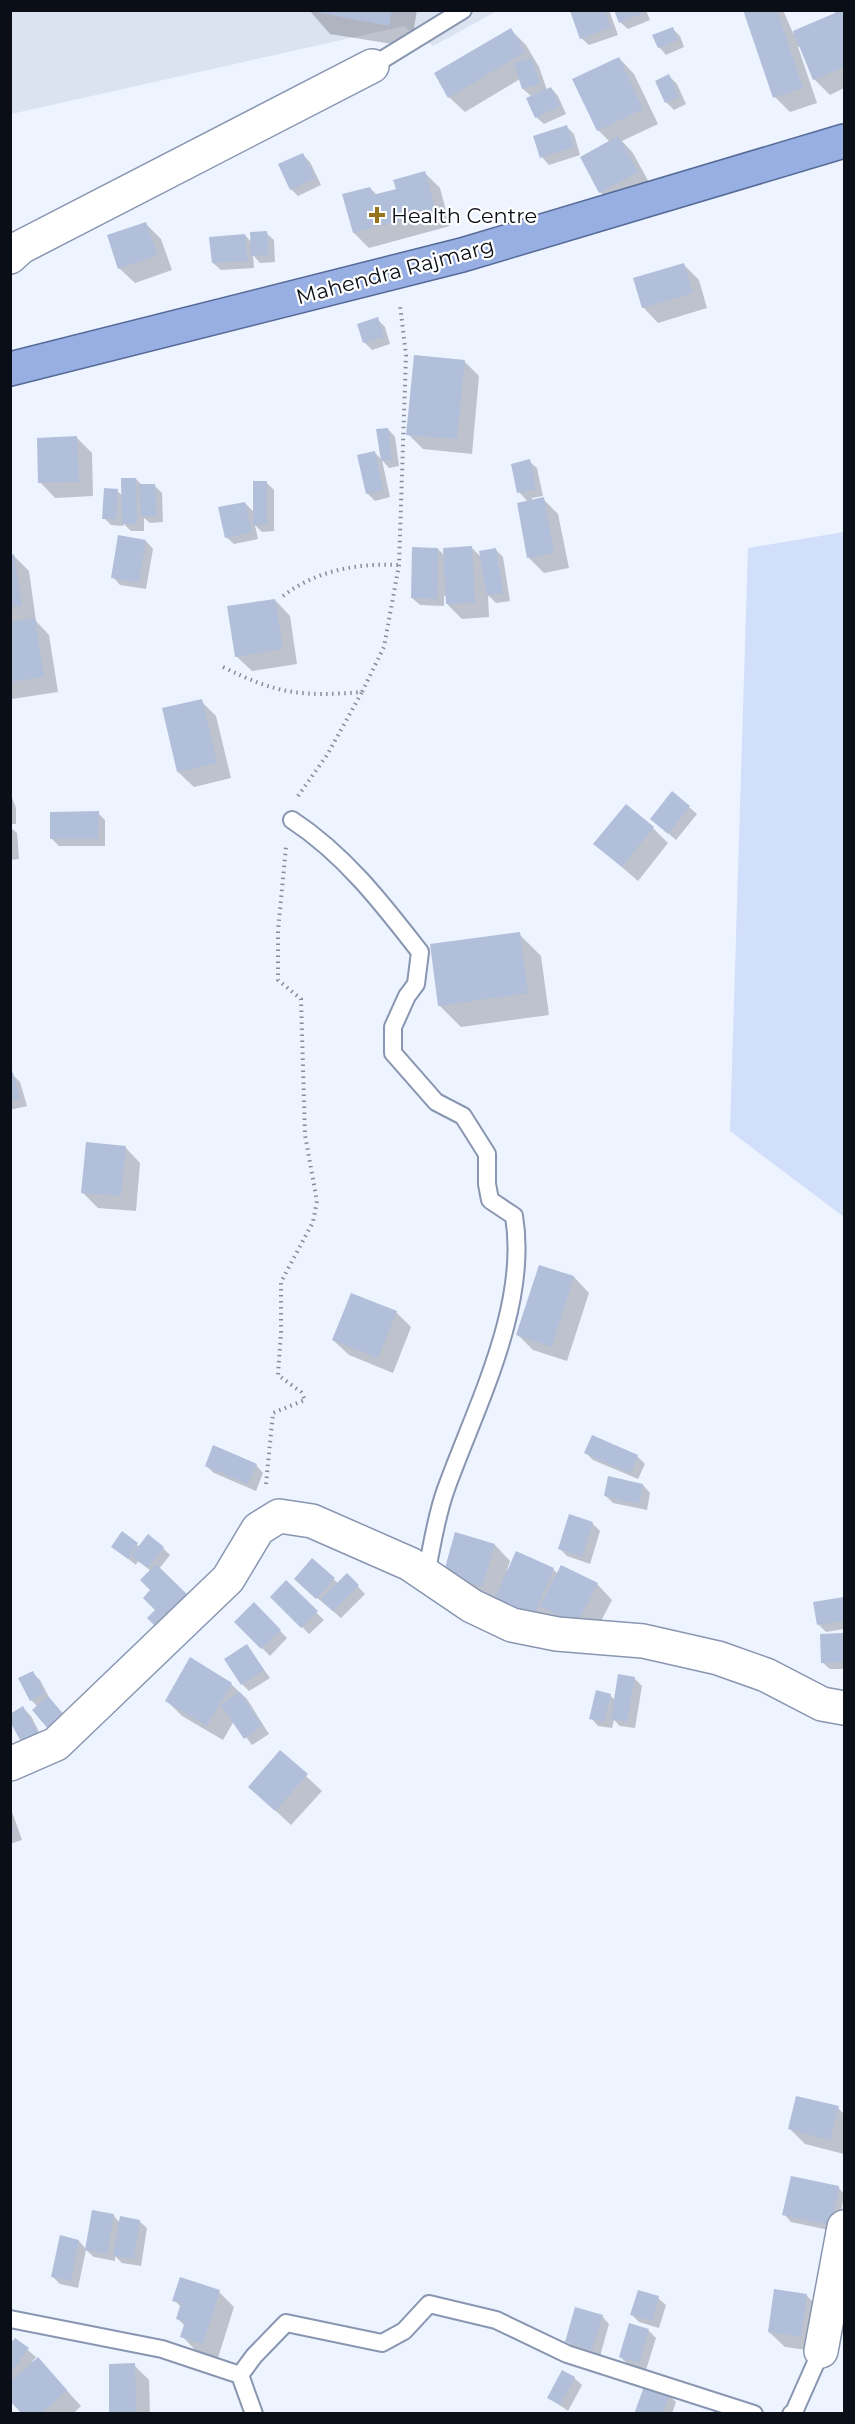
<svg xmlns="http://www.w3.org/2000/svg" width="855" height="2424" viewBox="0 0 855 2424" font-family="Montserrat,sans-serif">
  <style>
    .built { fill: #dbe2f0 }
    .green { fill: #d2dffa }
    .shadow { fill: #0003 }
    .building { fill: #b2bfdb }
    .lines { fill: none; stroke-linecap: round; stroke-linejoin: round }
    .service-casing { stroke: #8996b1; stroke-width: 20 }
    .minor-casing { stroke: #8996b1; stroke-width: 36 }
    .trunk-casing { stroke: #566a97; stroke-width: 36 }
    .path { stroke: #878d97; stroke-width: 4; stroke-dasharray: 1.5 4.5; stroke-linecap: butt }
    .service { stroke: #fff; stroke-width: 16 }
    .minor { stroke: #fff; stroke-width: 33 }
    .trunk { stroke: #98afe3; stroke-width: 33 }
    .poi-dot { fill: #95731b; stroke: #fff; stroke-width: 2 }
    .labels { text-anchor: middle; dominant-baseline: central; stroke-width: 4.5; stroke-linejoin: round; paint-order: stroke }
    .poi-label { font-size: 21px; fill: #090e17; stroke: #fff; text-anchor: start }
    .street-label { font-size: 21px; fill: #090e17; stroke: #fff }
  </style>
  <rect width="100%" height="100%" fill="#edf3ff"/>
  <path class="built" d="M10 11H497L433 46 404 26 11 114Z"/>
  <path class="green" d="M844 532V1217L730 1131 748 548Z"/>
  <path class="shadow" d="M309 10H417L411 47 330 34Z
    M575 10H609L618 35 589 45 581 38 572 12Z
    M616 10H646L650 20 628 29 620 22Z
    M745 10H783L793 33 837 14 835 10H844V88L830 95 814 79 800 46 798 47 817 103 790 112 775 97Z
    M673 29 680 36 684 47 666 55 659 47Z
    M511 30 526 45 539 67 547 90 551 88 558 96 566 114 544 124 536 117 532 97 523 89 520 79 465 112 449 97Z
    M619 58 634 74 658 124 622 141 633 153 652 188 615 207 600 192 610 142 598 130Z
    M669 76 677 84 686 104 674 110 666 102Z
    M566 126 574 134 580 155 549 165 542 157Z
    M303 155 310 162 321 185 298 196 291 189Z
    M425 173 440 188 450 226 369 248 354 233 344 195 370 188 378 196 398 190Z
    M146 224 161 239 172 270 135 283 119 268Z
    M266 233 274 240 275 262 260 263 253 255 254 268 221 270 213 263 245 235 252 243Z
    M684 265 699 280 707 308 658 323 643 307Z
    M377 319 385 327 390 344 372 350 365 343 359 325Z
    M464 361 479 376 472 454 423 449 408 434Z
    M388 429 395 437 399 466 389 468 382 460 390 497 375 501 367 493 375 453 382 460Z
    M77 438 92 453 93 496 55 498 40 482Z
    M529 461 537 468 543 496 532 498 533 501 543 499 558 514 569 568 544 573 529 558 528 502 519 492Z
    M136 479 142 485H154L162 493 163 522 150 523 144 518V531H131L124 524 123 526 111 525 104 518 117 491 123 496Z
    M267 483 274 490V531L262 532 255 525 258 539 234 544 226 537 245 503 255 513Z
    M146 541 153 549 146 589 120 585 113 577Z
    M471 547 482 558 496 550 503 557 510 601 496 603 488 595 489 617 462 619 447 604V596H444V606L420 605 412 598 438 549 445 556Z
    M10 556H14L29 571 36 621 49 635 58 692 12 699 10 697Z
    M275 600 290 616 297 664 252 671 236 656Z
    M201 701 216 716 231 778 194 787 178 772 164 709Z
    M10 792 16 808V824H10Z
    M689 807 697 814 676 840 652 819Z
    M98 813 105 820V846H59L52 839Z
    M10 827 17 833 19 859 10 860Z
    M653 828 668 843 638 881 595 844Z
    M519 934 541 956 549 1015 461 1027 439 1005Z
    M10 1059 13 1075 20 1082 27 1106 10 1110Z
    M125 1147 140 1163 136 1211 98 1208 82 1192Z
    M540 1267 574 1277 589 1293 567 1361 533 1350 518 1335Z
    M396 1312 411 1327 393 1373 349 1355 333 1340Z
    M586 1453 637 1456 645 1464 638 1479 593 1460Z
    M256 1465 263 1473 256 1491 214 1473 206 1466Z
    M643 1485 650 1493 647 1510 613 1503 605 1495Z
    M592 1523 600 1531 590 1564 567 1556 560 1549Z
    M122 1533 140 1547 163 1548 170 1555 159 1569 157 1610 151 1571 138 1561 136 1565 113 1547Z
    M495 1545 510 1561 507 1570 553 1569 558 1574 597 1584 612 1600 592 1638 512 1613 498 1599 460 1590Z
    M312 1560 339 1584 347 1575 365 1594 341 1618 303 1586Z
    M286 1583 324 1620 309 1634 273 1597Z
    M844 1598V1629L826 1632 818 1624 815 1603Z
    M254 1604 287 1638 270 1656 236 1622Z
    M844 1635V1669H830L822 1662 821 1636Z
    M247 1646 270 1678 249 1691 242 1684Z
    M32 1672 40 1680 51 1701 38 1707 31 1700Z
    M635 1679 642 1686 635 1728 620 1726 614 1720 612 1728 598 1726 591 1718 610 1695 615 1700Z
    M231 1684 247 1699 269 1734 252 1745 234 1721 223 1740 182 1716 167 1701Z
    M23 1708 31 1716 44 1742 30 1749Z
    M280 1752 322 1791 291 1825 250 1787Z
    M10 1806 22 1840 10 1844Z
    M838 2108 844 2114V2154L805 2144 790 2129Z
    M792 2177 839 2188 844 2194 838 2232 791 2222 784 2214Z
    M93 2212 114 2216 120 2223 139 2221 147 2228 141 2266 122 2263 115 2256V2261L94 2257 86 2250 78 2288 60 2284 53 2277 79 2241 86 2249Z
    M219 2292 234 2307 218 2358 197 2352 182 2336 185 2326 177 2318 181 2307 174 2300Z
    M806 2295 822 2311 815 2351 785 2347 769 2332Z
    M658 2298 666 2305 659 2328 639 2322 632 2315Z
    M602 2316 609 2324 600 2356 574 2349 567 2341Z
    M648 2330 656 2338 646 2370 628 2364 620 2357Z
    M16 2340 36 2357 31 2363 38 2359 81 2406 73 2414H24L10 2399V2347Z
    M134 2365 149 2380 150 2414H111Z
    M574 2378 582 2385 568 2411 548 2397Z
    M669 2395 676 2402 672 2414H636Z"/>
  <path class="building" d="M305 10H392L389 26Z
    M605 10 611 27 580 39 570 11Z
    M614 10H643L644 13 619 23Z
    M743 10H777L803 88 773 98Z
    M834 10H844V67L813 80 793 31 835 13Z
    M673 27 678 40 658 48 652 35Z
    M511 28 525 52 448 98 434 73Z
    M619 57 643 109 597 131 572 79Z
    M532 58 540 84 522 89 514 63Z
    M669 74 679 97 665 103 655 81Z
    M551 87 560 106 535 118 526 98Z
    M567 125 574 147 540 158 533 136Z
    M618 136 638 172 599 193 580 157Z
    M303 153 315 178 290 190 278 164Z
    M425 171 436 211 353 233 342 194 370 187 373 195 396 189 393 180Z
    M146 222 158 255 118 269 107 235Z
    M267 231 269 255 251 256 250 232Z
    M245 234 248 261 212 263 209 237Z
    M684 263 693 293 642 308 633 278Z
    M378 317 384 337 363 343 357 324Z
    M414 355 465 360 457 439 406 435Z
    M388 428 392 459 381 461 376 429Z
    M77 436 79 482 38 483 37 438Z
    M375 451 383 490 366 494 357 455Z
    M530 459 536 489 517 493 511 464Z
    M121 478H136L137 524H122Z
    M253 481H267V524L253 525Z
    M139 484H155L157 516H141Z
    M104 488 118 489 116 519H102Z
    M544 497 554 553 527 558 517 503Z
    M245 502 252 532 225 538 218 507Z
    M118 535 146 540 139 582 111 578Z
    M472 546 475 603 446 604 443 548Z
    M412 547 438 548 437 599 411 598Z
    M496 548 503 593 487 596 479 551Z
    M14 554 22 605 10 607V555Z
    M275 599 283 649 235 657 227 606Z
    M35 618 44 677 10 682V622Z
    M202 699 217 763 177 772 162 708Z
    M672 791 690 806 668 834 650 819Z
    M626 804 654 827 622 867 593 844Z
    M99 811 98 839H50V812Z
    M520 932 528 993 438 1006 430 944Z
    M13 1073 20 1098 10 1101V1074Z
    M86 1142 126 1146 121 1196 81 1193Z
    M539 1265 574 1276 552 1347 516 1335Z
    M351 1293 397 1311 378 1358 332 1340Z
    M592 1435 638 1455 631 1473 584 1453Z
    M213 1445 257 1464 248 1484 205 1466Z
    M608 1476 643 1484 639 1504 604 1496Z
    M569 1514 593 1522 582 1557 558 1549Z
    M122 1531 138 1543 128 1559 111 1547Z
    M455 1532 495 1544 482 1587 443 1575Z
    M148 1534 164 1547 148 1568 131 1556Z
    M516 1551 554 1568 534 1615 495 1598Z
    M312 1558 335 1578 316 1599 294 1579Z
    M156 1564 193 1600 162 1633 147 1618 155 1610 143 1598 150 1590 140 1580Z
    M561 1565 598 1583 577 1624 540 1606Z
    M347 1573 359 1585 333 1611 321 1599Z
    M286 1580 318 1611 301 1628 270 1597Z
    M844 1597V1621L817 1625 813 1602Z
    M254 1602 281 1630 261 1649 234 1622Z
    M844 1633V1662L821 1663 820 1634Z
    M247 1644 264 1670 241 1685 224 1659Z
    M190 1657 232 1683 207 1726 165 1701Z
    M33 1671 45 1693 30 1701 18 1678Z
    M618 1674 635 1677 627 1722 611 1719Z
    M596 1690 611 1694 604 1722 589 1719Z
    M240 1692 262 1726 244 1739 221 1705Z
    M48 1696 65 1716 49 1730 32 1710Z
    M23 1706 38 1734 22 1743 10 1722V1714Z
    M280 1750 308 1774 275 1811 248 1787Z
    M10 1819 15 1833 10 1834Z
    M796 2096 839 2106 830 2140 788 2129Z
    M791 2176 839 2186 831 2225 782 2215Z
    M92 2210 114 2214 107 2254 85 2250Z
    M120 2216 140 2220 134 2259 113 2256Z
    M60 2235 79 2240 71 2281 51 2277Z
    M180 2277 220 2290 203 2344 180 2337 185 2322 176 2319 181 2303 172 2301Z
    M774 2289 807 2294 801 2337 768 2332Z
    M638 2290 659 2296 652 2321 630 2315Z
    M575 2307 603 2315 592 2350 565 2342Z
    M629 2323 649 2329 639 2363 619 2357Z
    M15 2338 29 2348 10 2374V2344Z
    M38 2357 67 2390 41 2414H22L10 2401V2382Z
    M135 2363 136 2414H109V2364Z
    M562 2370 575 2377 560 2405 547 2398Z
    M645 2384 670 2393 662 2414H634Z"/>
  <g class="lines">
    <defs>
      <path id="service" d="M372 66 463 10
        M292 820C344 854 382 903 420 952L416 984 407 996 393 1027V1053L436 1102 463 1116 487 1154V1184L490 1200 514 1216C529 1306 476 1406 446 1489 436 1516 432 1547 426 1574
        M10 2319 162 2349 240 2375 254 2414
        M240 2375 254 2356 286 2323 382 2343 404 2331 429 2304 496 2320 567 2354 754 2414
        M791 2414 794 2412 821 2351"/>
      <path id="minor" d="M10 257 21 247 372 66
        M10 1764 56 1744 228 1579 258 1529 279 1516 312 1521 410 1564 472 1606 512 1625 557 1634 643 1641 718 1658 766 1675 822 1704 844 1708
        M821 2351 844 2227"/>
      <path id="trunk" d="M10 369 462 255 844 141"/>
    </defs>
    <use href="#service" class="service-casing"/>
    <use href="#minor" class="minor-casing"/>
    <use href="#trunk" class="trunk-casing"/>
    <path class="path" d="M283 596C317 570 358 563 399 565
      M223 667C277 694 302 697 362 692L384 647 399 565 406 355 400 305
      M298 796 327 755 362 692
      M266 1484 273 1413 305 1400 301 1392 278 1375 281 1332V1282L313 1222 317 1201 305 1135 301 999 278 980V931L286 847"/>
    <use href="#service" class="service"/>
    <use href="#minor" class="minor"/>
    <use href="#trunk" class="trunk"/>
  </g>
  <path class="poi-dot" d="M374 206h6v6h6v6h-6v6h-6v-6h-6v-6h6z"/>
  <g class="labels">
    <g class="poi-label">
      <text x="391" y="215">Health Centre</text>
    </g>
    <g class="street-label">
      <text transform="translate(395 271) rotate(-15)">Mahendra Rajmarg</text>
    </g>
  </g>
  <rect width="855" height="2424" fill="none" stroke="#090e17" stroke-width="24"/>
</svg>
